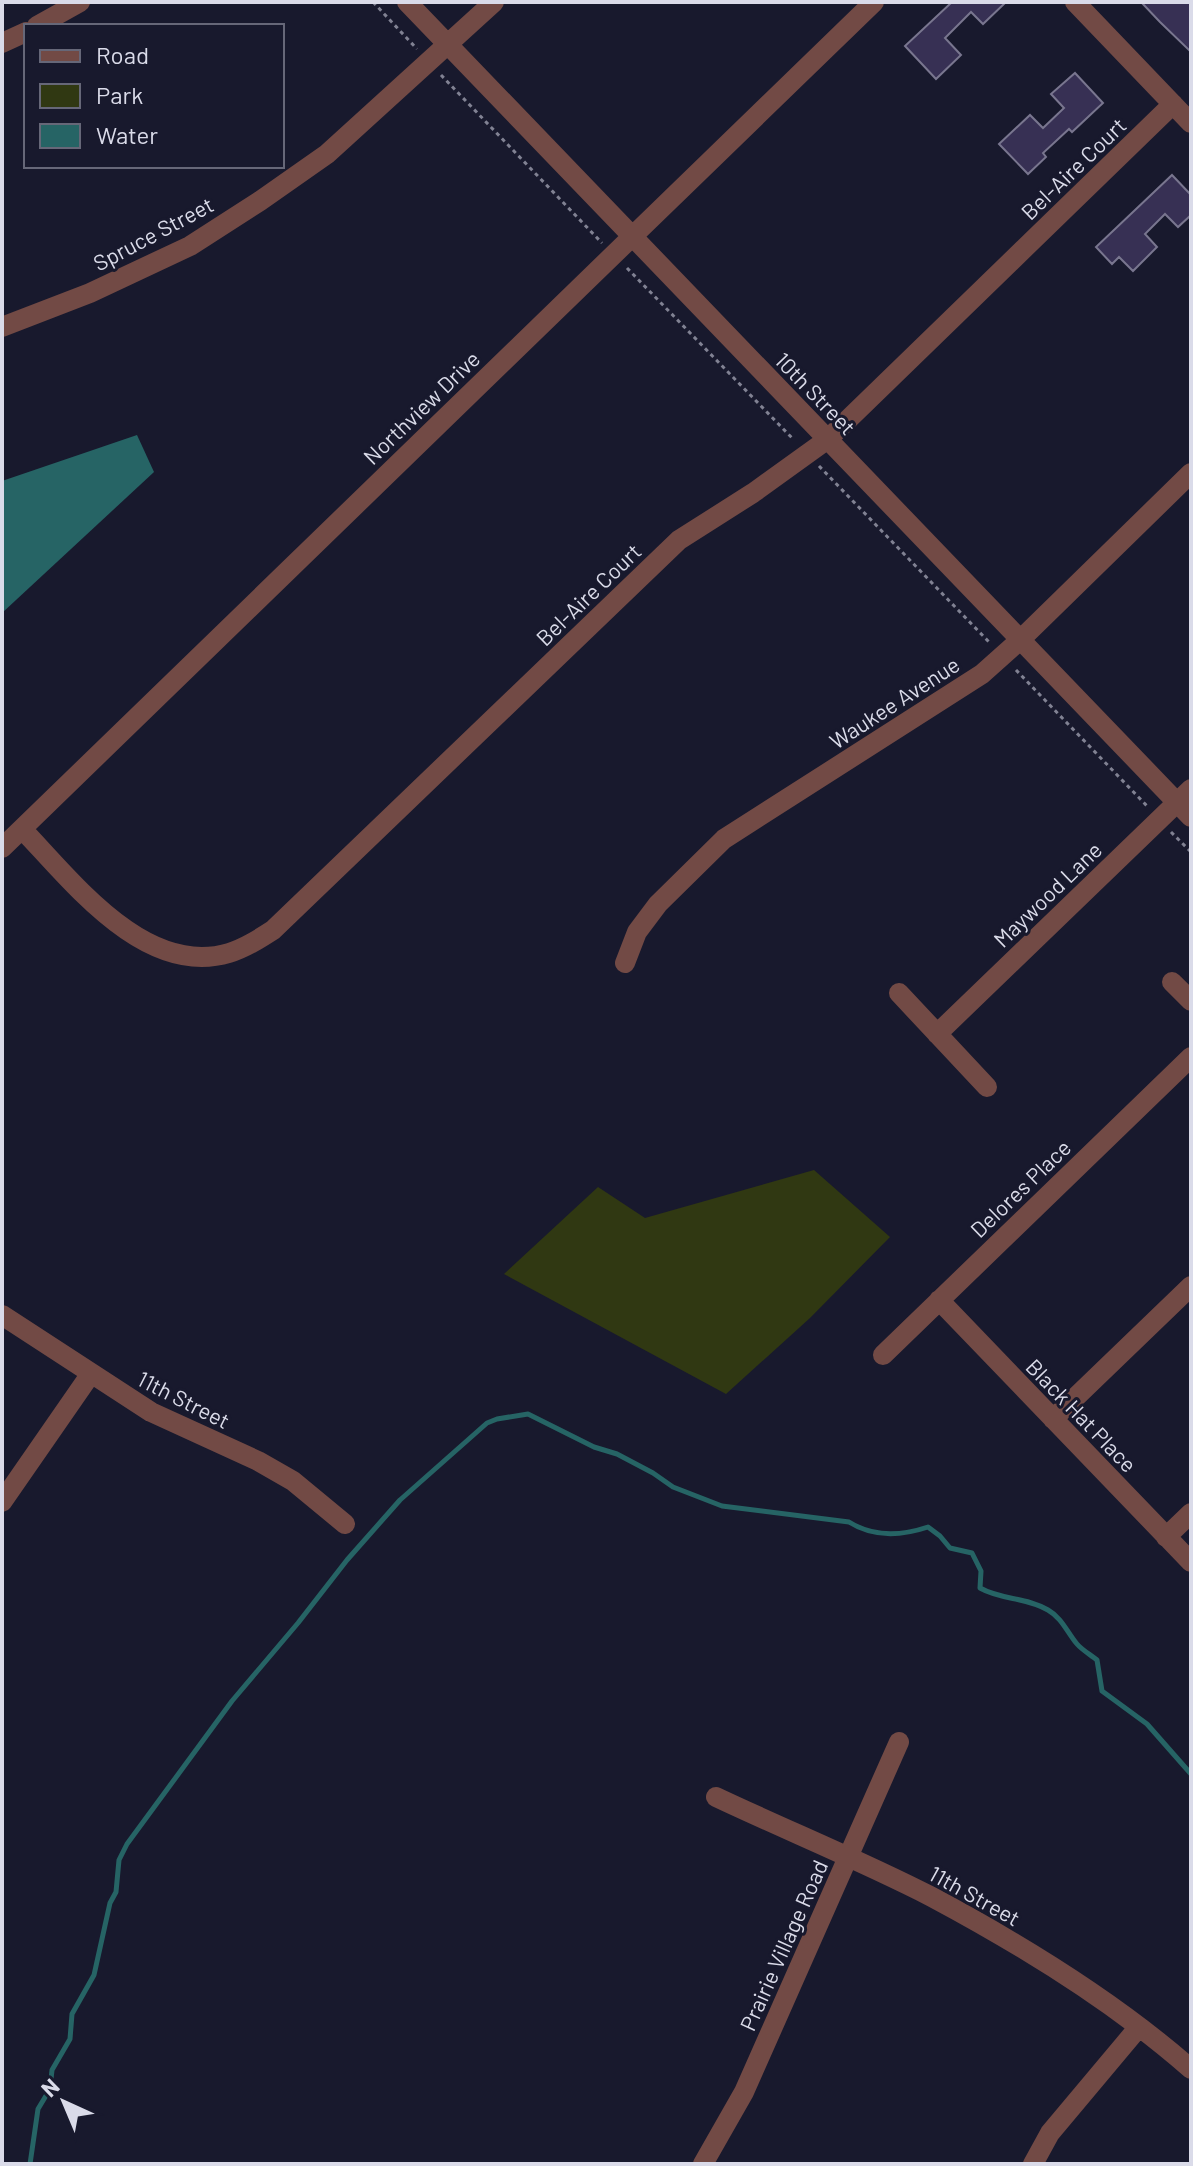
<svg xmlns="http://www.w3.org/2000/svg" width="1193" height="2166" viewBox="0 0 1193 2166" font-family="Barlow,sans-serif">
  <style>
    .green { fill: #303812 }
    .water { fill: #266465 }
    .lines { fill: none; stroke-linecap: round; stroke-linejoin: round }
    .stream { stroke: #266465; stroke-width: 5 }
    .building { fill: #373054; stroke: #79768f; stroke-width: 2 }
    .path { stroke: #818293; stroke-width: 3; stroke-dasharray: 4 4; stroke-linecap: butt }
    .minor { stroke: #724a45; stroke-width: 20 }
    .labels { text-anchor: middle; dominant-baseline: central; stroke-width: 6; stroke-linejoin: round; paint-order: stroke }
    .street-label { font-size: 22px; fill: #dadbe9; stroke: #18192d }
  </style>
  <rect width="100%" height="100%" fill="#18192d"/>
  <path class="green" d="M814 1170 890 1237 810 1318 726 1394 504 1274 598 1187 645 1218Z"/>
  <path class="water" d="M137 435 154 472 2 613V481Z"/>
  <g class="lines">
    <path class="stream" d="M30 2164 38 2109 50 2089 52 2070 70 2039 72 2014 94 1975 110 1903 116 1892 119 1860 127 1844 232 1701 298 1623 347 1560 400 1500 487 1423 497 1419 528 1414 594 1447 617 1454 653 1473 673 1487 722 1506 849 1522C874 1538 901 1536 928 1527L940 1536 950 1548 972 1553 981 1571 980 1588C1001 1600 1026 1597 1048 1610 1062 1618 1067 1632 1077 1644 1082 1650 1091 1655 1097 1660L1102 1691 1147 1724 1191 1774"/>
  </g>
  <path class="building" d="M952 2H1006L983 24 971 12 945 38 961 55 936 79 905 46Z
    M1141 2H1191V52L1160 22Z
    M1075 73 1103 103 1072 132 1069 129 1043 153 1046 157 1028 174 999 144 1030 115 1043 128 1064 108 1051 94Z
    M1172 175 1191 195V215L1178 227 1165 214 1145 234 1157 247 1133 271 1119 257 1112 264 1096 247Z"/>
  <g class="lines">
    <path class="path" d="M373 2 417 49
      M441 75 602 243
      M627 268 794 440
      M819 466 989 642
      M1016 670 1147 806
      M1171 832 1191 852"/>
    <path class="minor" d="M407 2 1191 817
      M1075 2 1191 123
      M37 26 80 2
      M2 43 26 32
      M2 327 90 293 190 246 260 201 327 154 494 2
      M22 829C72 881 145 978 229 953 245 948 259 939 273 930L679 540 753 493 828 439 1173 104
      M2 848 874 2
      M625 963 637 932 658 904 724 839 982 674 1019 641 1191 473
      M1172 982 1191 1001
      M899 993 987 1087
      M937 1034 1191 789
      M939 1300 1191 1562
      M2 1315 151 1412 258 1461 293 1481 345 1524
      M883 1355 1191 1057
      M1053 1419 1191 1286
      M2 1502 90 1375
      M1166 1537 1191 1513
      M716 1797C788 1831 862 1861 932 1897 1020 1944 1116 2003 1191 2069
      M703 2164 744 2092 899 1742
      M1033 2164 1050 2133 1138 2028"/>
  </g>
  <g class="labels">
    <g class="street-label">
      <text transform="translate(1073 168) rotate(-44)">Bel-Aire Court</text>
      <text transform="translate(153 233) rotate(-28)">Spruce Street</text>
      <text transform="translate(816 393) rotate(46)">10th Street</text>
      <text transform="translate(421 407) rotate(-44)">Northview Drive</text>
      <text transform="translate(588 594) rotate(-44)">Bel-Aire Court</text>
      <text transform="translate(894 702) rotate(-33)">Waukee Avenue</text>
      <text transform="translate(1047 894) rotate(-44)">Maywood Lane</text>
      <text transform="translate(1020 1188) rotate(-44)">Delores Place</text>
      <text transform="translate(184 1399) rotate(27)">11th Street</text>
      <text transform="translate(1082 1415) rotate(46)">Black Hat Place</text>
      <text transform="translate(975 1895) rotate(29)">11th Street</text>
      <text transform="translate(783 1945) rotate(-66)">Prairie Village Road</text>
    </g>
  </g>
  <rect width="1193" height="2166" fill="none" stroke="#dadbe9" stroke-width="8"/>
  <rect x="24" y="24" width="260" height="144" fill="#18192d" stroke="#666778" stroke-width="2"/>
  <rect x="40" y="50" width="40" height="12" fill="#724a45" stroke="#666778" stroke-width="2"/>
  <text x="96" y="64" font-size="24" fill="#dadbe9">Road</text>
  <rect x="40" y="84" width="40" height="24" fill="#303812" stroke="#666778" stroke-width="2"/>
  <text x="96" y="104" font-size="24" fill="#dadbe9">Park</text>
  <rect x="40" y="124" width="40" height="24" fill="#266465" stroke="#666778" stroke-width="2"/>
  <text x="96" y="144" font-size="24" fill="#dadbe9">Water</text>
  <g transform="translate(64 2102) rotate(316)" stroke="#18192d" stroke-width="6" paint-order="stroke">
  <path d="M0-6L14 30L0 20L-14 30Z" fill="#dadbe9"/>
  <text y="-12" font-size="22" font-weight="bold" text-anchor="middle" fill="#dadbe9">N</text>
  </g>
</svg>
